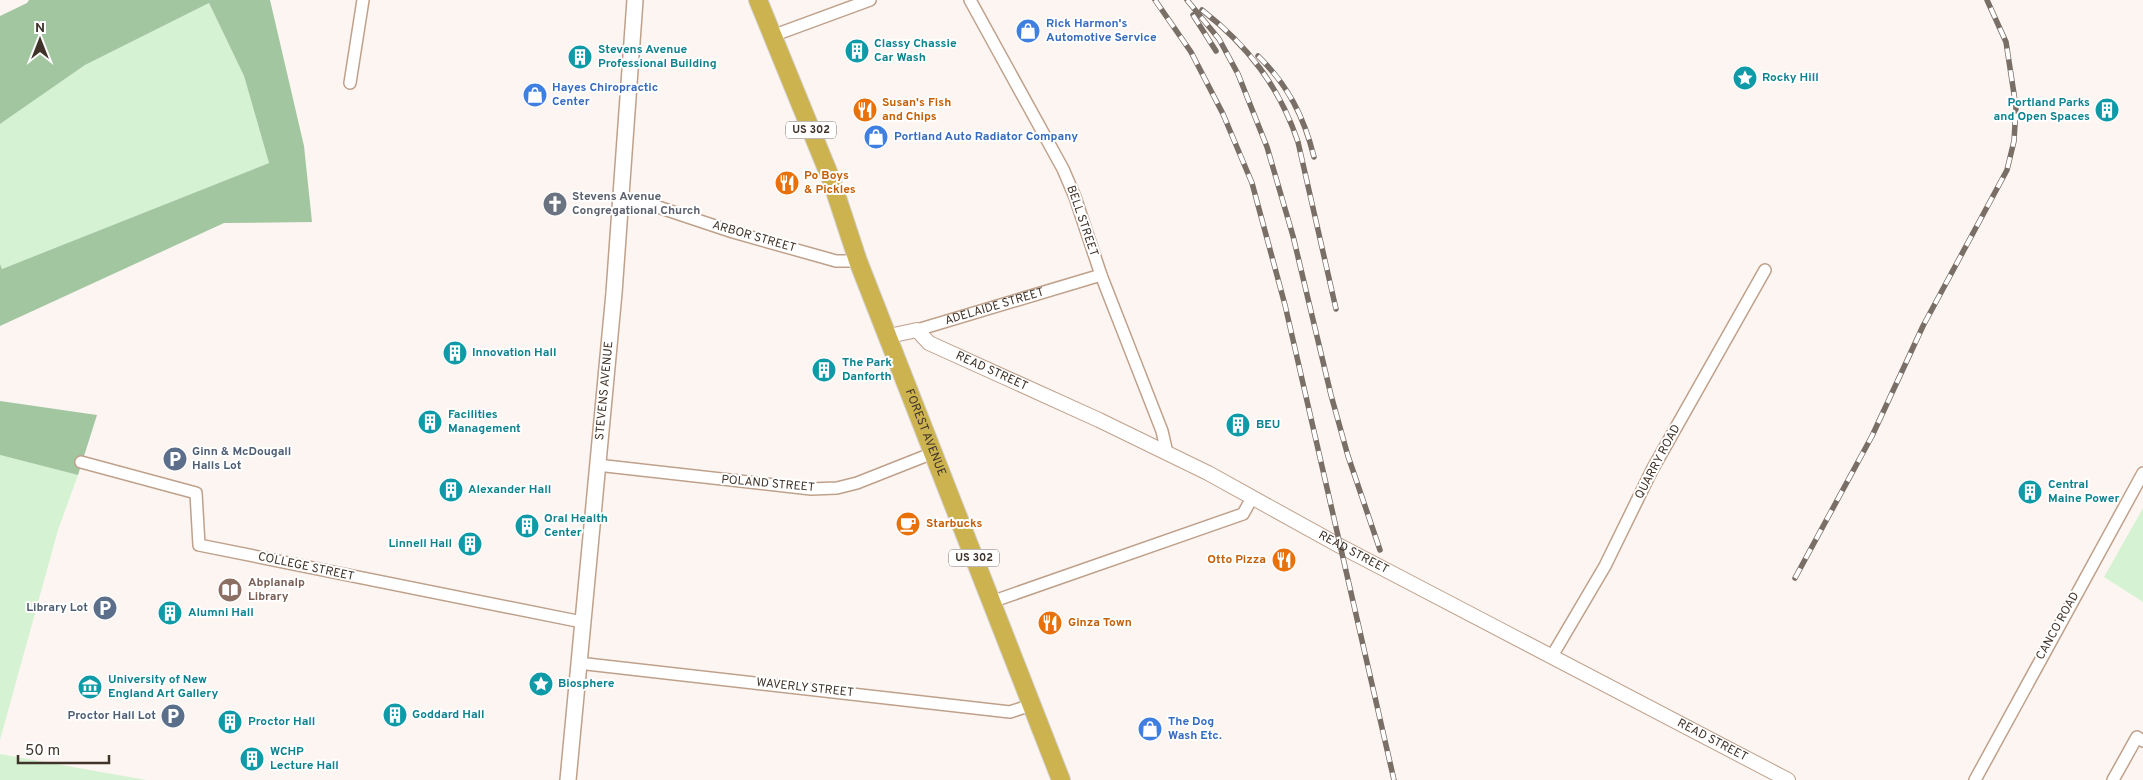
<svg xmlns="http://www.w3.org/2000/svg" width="2143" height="780" viewBox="0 0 2143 780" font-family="Overpass,sans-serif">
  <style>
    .green { fill: #d5f3d3 }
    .forest { fill: #a2c7a0 }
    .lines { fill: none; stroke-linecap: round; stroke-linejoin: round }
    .minor-casing { stroke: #bfa18b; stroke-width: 14 }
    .tertiary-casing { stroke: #bfa18b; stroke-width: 16 }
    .secondary-casing { stroke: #bfa18b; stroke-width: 18 }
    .trunk-casing { stroke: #d5d2d0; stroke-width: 20 }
    .minor { stroke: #fff; stroke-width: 11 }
    .tertiary { stroke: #fff; stroke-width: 14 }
    .secondary { stroke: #fff; stroke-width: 15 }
    .trunk { stroke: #ccb350; stroke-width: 18 }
    .rail-casing { stroke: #7a6f67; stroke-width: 5.5 }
    .rail { stroke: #fff; stroke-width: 4; stroke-dasharray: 11; stroke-linecap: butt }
    .labels { text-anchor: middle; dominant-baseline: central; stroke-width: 4; stroke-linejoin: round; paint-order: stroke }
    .shield { fill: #fff; stroke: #79716a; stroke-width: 1 }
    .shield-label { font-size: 11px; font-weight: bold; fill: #40342a }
    .shop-label { font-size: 12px; font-weight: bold; fill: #366cbe; stroke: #fff; text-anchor: start }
    .culture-label { font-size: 12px; font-weight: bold; fill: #0d838f; stroke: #fff; text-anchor: start }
    .food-label { font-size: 12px; font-weight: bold; fill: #c56008; stroke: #fff; text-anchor: start }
    .worship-label { font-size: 12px; font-weight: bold; fill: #5b616d; stroke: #fff; text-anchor: start }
    .street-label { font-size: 12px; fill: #40342a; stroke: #fff }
    .service-label { font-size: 12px; font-weight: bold; fill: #4e5e75; stroke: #fff; text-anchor: end }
    .education-label { font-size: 12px; font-weight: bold; fill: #785e54; stroke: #fff; text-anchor: start }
  </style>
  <rect width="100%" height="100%" fill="#fcf5f1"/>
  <path class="green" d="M209 3 244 76 269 163 2 269 0 264V124L85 65Z
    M0 455 78 475 58 530 0 740Z
    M2143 508V602L2104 577Z
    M0 754 146 780H0Z"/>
  <path class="forest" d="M29 0H270L304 146 312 222 224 223 0 326V264L2 269 269 163 244 76 209 3 85 65 0 124V16L27 3Z
    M0 401 97 415 78 475 0 455Z"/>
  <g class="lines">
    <defs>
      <g id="minor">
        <path d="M970 0 1063 169 1075 197 1101 275 1162 431 1167 453"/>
        <path d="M772 36 870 0"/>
        <path d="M350 83 363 0"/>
        <path d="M622 198 646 203 733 232 836 261H858"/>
        <path id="s1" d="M917 330 1101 275"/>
        <path d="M81 462 196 493 199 545 582 622"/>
        <path d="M597 465 811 489 837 488 857 483 933 453"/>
        <path d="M991 602 1243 514 1252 498"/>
        <path d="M1552 656 1605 566 1652 470 1765 270"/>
        <path d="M578 663 1010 712 1031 705"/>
        <path d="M1975 780 2143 473"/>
        <path d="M2113 780 2137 737 2143 741"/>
      </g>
      <g id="tertiary">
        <path id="s2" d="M889 336 917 330 929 343 1099 420 1208 473 1340 546 1788 780"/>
      </g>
      <g id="secondary">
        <path id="s3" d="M568 780 614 293 635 0"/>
      </g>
      <g id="trunk">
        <path id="s4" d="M758 0 831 179 858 261 1061 780"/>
      </g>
    </defs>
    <use href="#minor" class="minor-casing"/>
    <use href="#tertiary" class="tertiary-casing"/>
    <use href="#secondary" class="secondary-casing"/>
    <use href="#trunk" class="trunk-casing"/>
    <use href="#minor" class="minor"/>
    <use href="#tertiary" class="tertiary"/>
    <use href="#secondary" class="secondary"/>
    <use href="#trunk" class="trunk"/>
    <defs>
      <path id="rail" d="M1155 0 1191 52 1223 114 1252 183 1285 305 1394 780
        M1187 0 1219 39 1238 74 1267 147 1293 236 1331 395 1348 456 1380 550
        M1202 10C1248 46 1279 86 1298 142L1336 309
        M1193 15 1216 51
        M1258 56C1288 85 1304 117 1314 157
        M1795 578 1872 436 1923 326 2007 170 2014 141 2016 107 2006 42 1987 0"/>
    </defs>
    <use href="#rail" class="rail-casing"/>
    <use href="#rail" class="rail"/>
  </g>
  <defs>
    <symbol id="shop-disc" viewBox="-11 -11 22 22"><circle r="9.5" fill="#3f7fe0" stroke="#fff"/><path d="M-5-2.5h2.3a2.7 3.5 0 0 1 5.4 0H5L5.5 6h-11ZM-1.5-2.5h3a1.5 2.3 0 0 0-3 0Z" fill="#fff"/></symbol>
    <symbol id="building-disc" viewBox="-11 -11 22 22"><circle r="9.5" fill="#0f9aa8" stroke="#fff"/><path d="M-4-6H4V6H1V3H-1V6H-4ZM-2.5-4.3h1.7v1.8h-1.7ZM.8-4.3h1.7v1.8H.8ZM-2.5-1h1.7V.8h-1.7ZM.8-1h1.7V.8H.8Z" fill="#fff"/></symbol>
    <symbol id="sight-disc" viewBox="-11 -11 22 22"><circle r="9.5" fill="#0f9aa8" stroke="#fff"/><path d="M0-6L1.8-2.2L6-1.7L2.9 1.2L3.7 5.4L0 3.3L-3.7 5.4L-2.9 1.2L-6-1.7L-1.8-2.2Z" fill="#fff"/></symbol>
    <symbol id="restaurant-disc" viewBox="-11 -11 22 22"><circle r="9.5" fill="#e8710a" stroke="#fff"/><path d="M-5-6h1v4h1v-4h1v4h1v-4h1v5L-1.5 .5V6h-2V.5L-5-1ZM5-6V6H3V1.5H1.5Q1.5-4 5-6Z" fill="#fff"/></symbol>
    <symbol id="church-disc" viewBox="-11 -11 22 22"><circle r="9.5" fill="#6b7280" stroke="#fff"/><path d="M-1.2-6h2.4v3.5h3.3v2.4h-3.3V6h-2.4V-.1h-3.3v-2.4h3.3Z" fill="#fff"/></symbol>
    <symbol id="parking-disc" viewBox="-11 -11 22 22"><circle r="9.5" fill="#5c6f8a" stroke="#fff"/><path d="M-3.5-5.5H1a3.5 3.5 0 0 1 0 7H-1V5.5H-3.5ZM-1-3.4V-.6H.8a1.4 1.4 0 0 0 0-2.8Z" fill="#fff"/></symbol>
    <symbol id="cafe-disc" viewBox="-11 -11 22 22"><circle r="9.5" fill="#e8710a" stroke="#fff"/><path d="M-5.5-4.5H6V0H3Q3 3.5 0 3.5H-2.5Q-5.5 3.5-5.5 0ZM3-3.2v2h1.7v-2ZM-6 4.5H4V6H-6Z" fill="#fff"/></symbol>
    <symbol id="library-disc" viewBox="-11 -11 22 22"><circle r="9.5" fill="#8d6e63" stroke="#fff"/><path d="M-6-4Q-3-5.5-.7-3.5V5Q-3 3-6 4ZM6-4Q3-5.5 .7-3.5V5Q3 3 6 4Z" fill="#fff"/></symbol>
    <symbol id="museum-disc" viewBox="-11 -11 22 22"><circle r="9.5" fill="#0f9aa8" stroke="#fff"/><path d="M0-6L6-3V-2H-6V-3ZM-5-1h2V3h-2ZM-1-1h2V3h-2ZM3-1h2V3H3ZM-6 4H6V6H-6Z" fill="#fff"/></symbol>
  </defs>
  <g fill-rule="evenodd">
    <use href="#shop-disc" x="1014" y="17" width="28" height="28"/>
    <use href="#building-disc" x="843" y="37" width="28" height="28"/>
    <use href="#building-disc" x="566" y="43" width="28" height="28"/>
    <use href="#sight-disc" x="1731" y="64" width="28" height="28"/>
    <use href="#shop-disc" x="521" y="81" width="28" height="28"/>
    <use href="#restaurant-disc" x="851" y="96" width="28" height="28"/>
    <use href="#building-disc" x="2093" y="96" width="28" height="28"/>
    <use href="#shop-disc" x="862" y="123" width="28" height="28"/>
    <use href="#restaurant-disc" x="773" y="169" width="28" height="28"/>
    <use href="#church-disc" x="541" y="190" width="28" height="28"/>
    <use href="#building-disc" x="441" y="339" width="28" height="28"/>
    <use href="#building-disc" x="810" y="356" width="28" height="28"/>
    <use href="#building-disc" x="416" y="408" width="28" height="28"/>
    <use href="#building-disc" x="1224" y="411" width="28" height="28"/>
    <use href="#parking-disc" x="161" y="445" width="28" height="28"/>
    <use href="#building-disc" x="437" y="476" width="28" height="28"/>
    <use href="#building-disc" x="2016" y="478" width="28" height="28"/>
    <use href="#cafe-disc" x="894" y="510" width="28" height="28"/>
    <use href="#building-disc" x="513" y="512" width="28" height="28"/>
    <use href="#building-disc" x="456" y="530" width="28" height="28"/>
    <use href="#restaurant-disc" x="1270" y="546" width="28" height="28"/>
    <use href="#library-disc" x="216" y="576" width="28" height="28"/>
    <use href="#parking-disc" x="91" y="594" width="28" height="28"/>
    <use href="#building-disc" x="156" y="599" width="28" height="28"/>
    <use href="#restaurant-disc" x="1036" y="609" width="28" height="28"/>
    <use href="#sight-disc" x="527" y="670" width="28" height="28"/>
    <use href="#museum-disc" x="76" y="673" width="28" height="28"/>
    <use href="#building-disc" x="381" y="701" width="28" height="28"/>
    <use href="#parking-disc" x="159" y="702" width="28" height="28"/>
    <use href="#building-disc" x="216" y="708" width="28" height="28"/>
    <use href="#shop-disc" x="1136" y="715" width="28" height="28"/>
    <use href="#building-disc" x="238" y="745" width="28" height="28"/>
  </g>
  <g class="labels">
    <g class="shield">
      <rect x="786" y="121.5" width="50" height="17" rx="4"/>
      <rect x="949" y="549.5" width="50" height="17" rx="4"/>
    </g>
    <g class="shield-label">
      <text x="811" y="130">US 302</text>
      <text x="974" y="558">US 302</text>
    </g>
    <g class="shop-label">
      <text x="1046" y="24">Rick Harmon's<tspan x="1046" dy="14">Automotive Service</tspan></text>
      <text x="552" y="88">Hayes Chiropractic<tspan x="552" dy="14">Center</tspan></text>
      <text x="894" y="137">Portland Auto Radiator Company</text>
      <text x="1168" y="722">The Dog<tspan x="1168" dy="14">Wash Etc.</tspan></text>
    </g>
    <g class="culture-label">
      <text x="874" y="44">Classy Chassie<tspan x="874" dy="14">Car Wash</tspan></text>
      <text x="598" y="50">Stevens Avenue<tspan x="598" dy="14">Professional Building</tspan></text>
      <text x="1762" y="78">Rocky Hill</text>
      <text x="2090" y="103" text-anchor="end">Portland Parks<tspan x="2090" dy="14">and Open Spaces</tspan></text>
      <text x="472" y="353">Innovation Hall</text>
      <text x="842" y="363">The Park<tspan x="842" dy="14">Danforth</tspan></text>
      <text x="448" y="415">Facilities<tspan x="448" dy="14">Management</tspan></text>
      <text x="1256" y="425">BEU</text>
      <text x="2048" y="485">Central<tspan x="2048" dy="14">Maine Power</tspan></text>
      <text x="468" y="490">Alexander Hall</text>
      <text x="544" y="519">Oral Health<tspan x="544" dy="14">Center</tspan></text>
      <text x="452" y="544" text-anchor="end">Linnell Hall</text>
      <text x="188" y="613">Alumni Hall</text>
      <text x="108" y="680">University of New<tspan x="108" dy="14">England Art Gallery</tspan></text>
      <text x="558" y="684">Biosphere</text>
      <text x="412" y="715">Goddard Hall</text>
      <text x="248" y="722">Proctor Hall</text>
      <text x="270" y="752">WCHP<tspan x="270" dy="14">Lecture Hall</tspan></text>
    </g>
    <g class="food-label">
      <text x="882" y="103">Susan's Fish<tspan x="882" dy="14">and Chips</tspan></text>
      <text x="804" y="176">Po Boys<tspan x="804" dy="14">&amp; Pickles</tspan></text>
      <text x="926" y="524">Starbucks</text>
      <text x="1266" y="560" text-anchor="end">Otto Pizza</text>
      <text x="1068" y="623">Ginza Town</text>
    </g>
    <g class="worship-label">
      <text x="572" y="197">Stevens Avenue<tspan x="572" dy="14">Congregational Church</tspan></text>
    </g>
    <g class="street-label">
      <text transform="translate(1082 221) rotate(71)">BELL STREET</text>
      <text transform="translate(754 237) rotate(16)">ARBOR STREET</text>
      <text stroke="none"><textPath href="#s1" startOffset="81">ADELAIDE STREET</textPath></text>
      <text stroke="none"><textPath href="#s2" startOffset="115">READ STREET</textPath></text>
      <text stroke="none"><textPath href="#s3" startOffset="391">STEVENS AVENUE</textPath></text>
      <text stroke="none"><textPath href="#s4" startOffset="464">FOREST AVENUE</textPath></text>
      <text transform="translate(1658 462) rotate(-62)">QUARRY ROAD</text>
      <text transform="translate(768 484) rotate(5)">POLAND STREET</text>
      <text stroke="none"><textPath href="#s2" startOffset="520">READ STREET</textPath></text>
      <text transform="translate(306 567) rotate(12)">COLLEGE STREET</text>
      <text transform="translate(2058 626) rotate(-61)">CANCO ROAD</text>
      <text transform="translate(805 688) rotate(6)">WAVERLY STREET</text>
      <text stroke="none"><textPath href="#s2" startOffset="925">READ STREET</textPath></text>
    </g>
    <g class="service-label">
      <text x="192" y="452" text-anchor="start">Ginn &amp; McDougall<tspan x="192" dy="14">Halls Lot</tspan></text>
      <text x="88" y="608">Library Lot</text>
      <text x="156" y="716">Proctor Hall Lot</text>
    </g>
    <g class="education-label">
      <text x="248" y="583">Abplanalp<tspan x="248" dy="14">Library</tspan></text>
    </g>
  </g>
  <g transform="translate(40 40)" stroke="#ffffff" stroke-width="4" paint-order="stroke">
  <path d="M0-4L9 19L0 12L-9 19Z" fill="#40342a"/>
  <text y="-8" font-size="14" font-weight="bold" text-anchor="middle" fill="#40342a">N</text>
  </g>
  <path d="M18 755v8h91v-8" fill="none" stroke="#40342a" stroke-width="2.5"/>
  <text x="25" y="755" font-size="15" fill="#40342a" stroke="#ffffff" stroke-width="4" paint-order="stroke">50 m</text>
</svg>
